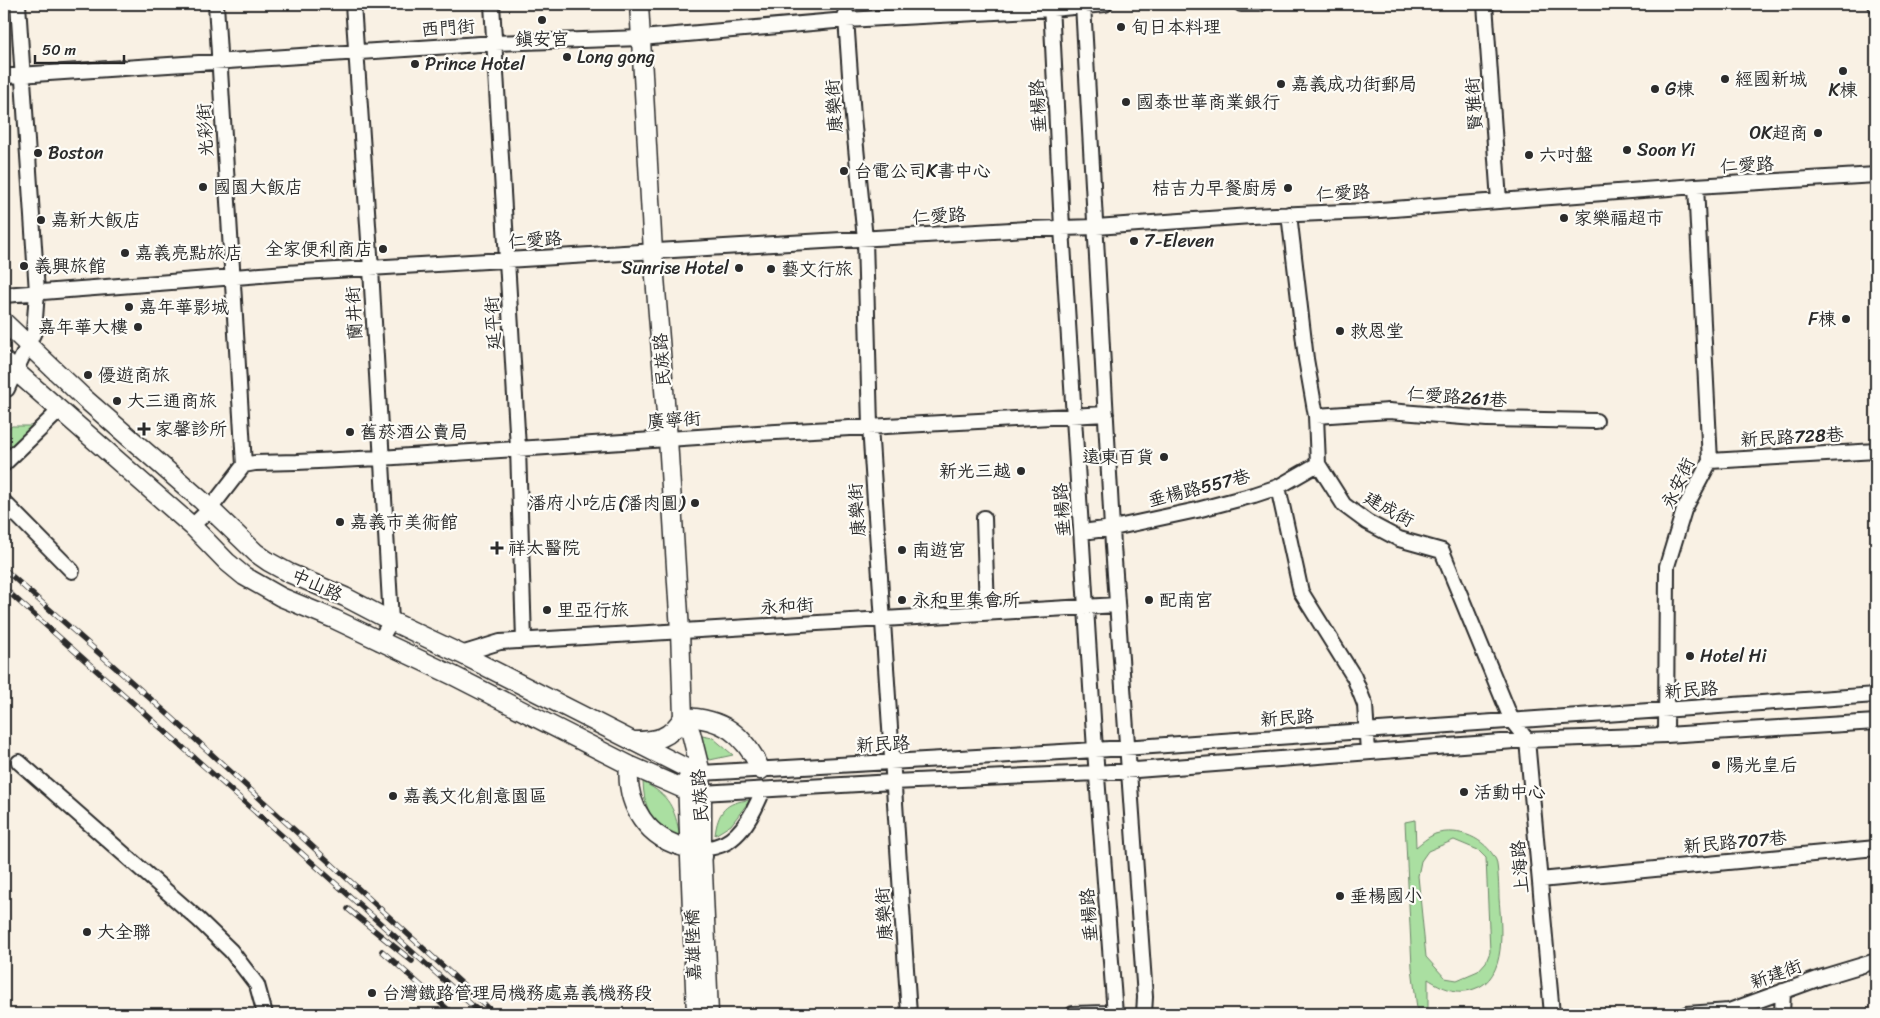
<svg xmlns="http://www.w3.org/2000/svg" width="1880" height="1018" viewBox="0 0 1880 1018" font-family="Sriracha,'LXGW WenKai TC',sans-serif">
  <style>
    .green { fill: #aadfa1; stroke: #6a8566; fill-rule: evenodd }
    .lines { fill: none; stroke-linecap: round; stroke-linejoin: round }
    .minor-casing { stroke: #2b2b2b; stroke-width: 18 }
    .major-casing { stroke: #2b2b2b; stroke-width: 21 }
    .minor { stroke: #fdfcf7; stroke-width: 14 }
    .major { stroke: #fdfcf7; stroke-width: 18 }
    .rail-casing { stroke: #2b2b2b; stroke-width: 5.5 }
    .rail { stroke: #fdfcf7; stroke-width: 4; stroke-dasharray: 11; stroke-linecap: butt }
    .poi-dot { fill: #2b2b2b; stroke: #fdfcf7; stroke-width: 2 }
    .labels { text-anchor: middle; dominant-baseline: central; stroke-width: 4.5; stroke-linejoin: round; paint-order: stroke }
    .poi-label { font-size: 18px; fill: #2b2b2b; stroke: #fdfcf7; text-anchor: start }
    .street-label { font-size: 18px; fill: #2b2b2b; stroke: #fdfcf7 }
  </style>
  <rect width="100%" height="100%" fill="#f9f1e4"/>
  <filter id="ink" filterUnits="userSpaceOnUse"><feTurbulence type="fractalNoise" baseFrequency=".02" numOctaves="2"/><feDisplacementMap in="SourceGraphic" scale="10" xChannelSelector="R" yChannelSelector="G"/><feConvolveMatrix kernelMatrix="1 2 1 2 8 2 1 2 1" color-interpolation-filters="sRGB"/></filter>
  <g filter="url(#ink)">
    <path class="green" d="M12 426H33L9 448 4 443C4 434 4 431 12 426Z
      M702 736 713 738 733 755 710 760 703 754 697 738Z
      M643 782C670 796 674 807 680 836L662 832C649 814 644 805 643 782Z
      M750 800 731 825 715 835C718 812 725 802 750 800Z
      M1415 820 1416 847C1421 843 1428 837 1435 834 1459 827 1485 838 1496 860 1498 865 1499 890 1499 898 1501 925 1508 979 1474 989 1457 995 1442 988 1428 979V1008L1417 1009 1412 967 1405 822ZM1454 840 1478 850 1486 858 1490 952 1486 962 1478 971 1457 980 1445 978 1426 957 1418 876 1421 861 1428 851Z"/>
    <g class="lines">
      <defs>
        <path id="minor" d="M216 4 244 465
          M353 4 371 269 391 621 379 642
          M492 4 518 448 524 640
          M845 4 853 117 865 239 870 426 909 1014
          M1051 4 1062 228 1095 750 1115 1014
          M1083 4 1113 546 1145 997 1144 1014
          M1241 4H1259
          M1485 4 1499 201
          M1876 4V5
          M4 76 495 43 641 38 846 20 1052 9 1105 4
          M1289 214 1306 359 1316 416 1318 464 1344 505 1367 522 1399 539 1442 551 1512 721 1527 740 1552 1014
          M4 295 286 273 1027 229 1096 227 1251 216 1367 211 1696 186 1876 175
          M4 389H7L34 332 37 292 18 4
          M1316 416 1389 411 1487 419 1596 421
          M1710 461 1876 451
          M4 464 60 410
          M244 465 255 463 297 462 380 458 758 433 1106 414
          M1278 487 1301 592 1354 677 1365 705 1368 752
          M4 502 72 571
          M984 518 987 612
          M192 526 210 509 244 465
          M1082 532 1113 528 1197 510 1254 495 1278 487 1318 464
          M461 654 500 642 1117 605
          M1666 735 1667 566 1684 510 1710 461 1696 186
          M19 762 199 920 231 951 257 985 265 1014
          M701 773 1095 750 1876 695
          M692 791 702 793 893 782 1097 773 1527 740 1666 735 1876 722
          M705 856 702 848C707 848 713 848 717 846 741 840 755 810 763 790
          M1540 880 1876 848
          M1073 1014 1106 1013 1110 1014
          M1687 1014 1729 1011 1823 977 1876 961
          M1782 1014 1783 991"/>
        <path id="major" d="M639 4 653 252 668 439 680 631 683 717 691 733 701 773 702 793V848L709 1014
          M4 322 84 398 201 500 256 553 269 562 289 573 345 597 391 621 461 654 686 768 701 773
          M4 361 192 526 227 562 244 576 281 597 334 619 454 676 629 765 688 791
          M683 717C723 718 744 734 761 770
          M633 741C657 741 670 739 683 717V727
          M629 765C625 806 648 840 688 848
          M687 780 696 1014"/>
      </defs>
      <use href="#minor" class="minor-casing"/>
      <use href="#major" class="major-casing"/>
      <use href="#minor" class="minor"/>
      <use href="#major" class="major"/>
      <defs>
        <path id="rail" d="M4 569 170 716 495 1014
          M4 588 482 1014
          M348 909 412 961
          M382 951 453 1014"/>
      </defs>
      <use href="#rail" class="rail-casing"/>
      <use href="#rail" class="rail"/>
    </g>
  </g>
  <g class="poi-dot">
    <circle cx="542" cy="20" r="5"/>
    <circle cx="1121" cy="27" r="5"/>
    <circle cx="567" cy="57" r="5"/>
    <circle cx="415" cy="64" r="5"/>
    <circle cx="1843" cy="71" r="5"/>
    <circle cx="1725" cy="79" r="5"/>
    <circle cx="1281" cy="84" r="5"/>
    <circle cx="1655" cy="89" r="5"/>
    <circle cx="1126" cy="102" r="5"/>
    <circle cx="1818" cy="133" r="5"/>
    <circle cx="1627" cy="150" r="5"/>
    <circle cx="38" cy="153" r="5"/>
    <circle cx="1529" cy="155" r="5"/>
    <circle cx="844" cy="171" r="5"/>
    <circle cx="203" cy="187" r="5"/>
    <circle cx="1288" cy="188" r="5"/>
    <circle cx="1564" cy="218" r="5"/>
    <circle cx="41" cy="220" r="5"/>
    <circle cx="1134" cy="241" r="5"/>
    <circle cx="383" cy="249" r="5"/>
    <circle cx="125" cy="253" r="5"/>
    <circle cx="24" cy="266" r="5"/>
    <circle cx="739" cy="268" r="5"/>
    <circle cx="771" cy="269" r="5"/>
    <circle cx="129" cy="307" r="5"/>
    <circle cx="1846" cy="319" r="5"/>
    <circle cx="138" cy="327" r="5"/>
    <circle cx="1340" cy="331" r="5"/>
    <circle cx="88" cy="375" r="5"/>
    <circle cx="117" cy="401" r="5"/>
    <path d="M141.5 421.5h5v5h5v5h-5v5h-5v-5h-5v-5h5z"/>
    <circle cx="350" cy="432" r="5"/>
    <circle cx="1164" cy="457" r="5"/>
    <circle cx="1021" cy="471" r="5"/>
    <circle cx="695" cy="503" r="5"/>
    <circle cx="340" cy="522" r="5"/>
    <path d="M494.5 540.5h5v5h5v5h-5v5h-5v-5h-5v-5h5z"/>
    <circle cx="902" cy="550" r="5"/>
    <circle cx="902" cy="600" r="5"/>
    <circle cx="1149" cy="600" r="5"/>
    <circle cx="547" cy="610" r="5"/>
    <circle cx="1690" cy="656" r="5"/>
    <circle cx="1716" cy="765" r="5"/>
    <circle cx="1464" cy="792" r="5"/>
    <circle cx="393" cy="796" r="5"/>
    <circle cx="1340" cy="896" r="5"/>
    <circle cx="87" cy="932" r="5"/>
    <circle cx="372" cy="993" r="5"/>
  </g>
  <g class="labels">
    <g class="poi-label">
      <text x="1131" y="27">旬日本料理</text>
      <text x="542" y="39" text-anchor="middle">鎮安宮</text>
      <text x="577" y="57">Long gong</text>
      <text x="425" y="64">Prince Hotel</text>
      <text x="1735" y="79">經國新城</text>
      <text x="1291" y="84">嘉義成功街郵局</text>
      <text x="1665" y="89">G棟</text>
      <text x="1843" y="90" text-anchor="middle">K棟</text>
      <text x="1136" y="102">國泰世華商業銀行</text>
      <text x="1808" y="133" text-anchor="end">OK超商</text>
      <text x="1637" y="150">Soon Yi</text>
      <text x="48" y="153">Boston</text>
      <text x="1539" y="155">六吋盤</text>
      <text x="854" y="171">台電公司K書中心</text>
      <text x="213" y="187">國園大飯店</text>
      <text x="1278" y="188" text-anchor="end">桔吉力早餐廚房</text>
      <text x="1574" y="218">家樂福超市</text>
      <text x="51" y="220">嘉新大飯店</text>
      <text x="1144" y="241">7-Eleven</text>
      <text x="373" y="249" text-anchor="end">全家便利商店</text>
      <text x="135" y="253">嘉義亮點旅店</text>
      <text x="34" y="266">義興旅館</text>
      <text x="729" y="268" text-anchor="end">Sunrise Hotel</text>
      <text x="781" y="269">藝文行旅</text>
      <text x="139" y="307">嘉年華影城</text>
      <text x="1836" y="319" text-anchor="end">F棟</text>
      <text x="128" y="327" text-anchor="end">嘉年華大樓</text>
      <text x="1350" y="331">救恩堂</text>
      <text x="98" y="375">優遊商旅</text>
      <text x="127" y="401">大三通商旅</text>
      <text x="155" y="429">家馨診所</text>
      <text x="360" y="432">舊菸酒公賣局</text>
      <text x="1154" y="457" text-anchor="end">遠東百貨</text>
      <text x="1011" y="471" text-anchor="end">新光三越</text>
      <text x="685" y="503" text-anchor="end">潘府小吃店(潘肉圓)</text>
      <text x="350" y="522">嘉義市美術館</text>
      <text x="508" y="548">祥太醫院</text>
      <text x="912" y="550">南遊宮</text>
      <text x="912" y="600">永和里集會所</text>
      <text x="1159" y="600">配南宮</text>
      <text x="557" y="610">里亞行旅</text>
      <text x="1700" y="656">Hotel Hi</text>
      <text x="1726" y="765">陽光皇后</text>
      <text x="1474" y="792">活動中心</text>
      <text x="403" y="796">嘉義文化創意園區</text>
      <text x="1350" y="896">垂楊國小</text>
      <text x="97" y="932">大全聯</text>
      <text x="382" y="993">台灣鐵路管理局機務處嘉義機務段</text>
    </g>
    <g class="street-label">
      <text transform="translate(448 28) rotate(-4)">西門街</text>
      <text transform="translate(1474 104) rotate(-94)">賢雅街</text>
      <text transform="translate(834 106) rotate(-94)">康樂街</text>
      <text transform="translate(1038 106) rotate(-93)">垂楊路</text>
      <text transform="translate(205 130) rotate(-93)">光彩街</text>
      <text transform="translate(1747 165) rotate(-3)">仁愛路</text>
      <text transform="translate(1343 193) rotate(-3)">仁愛路</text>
      <text transform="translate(939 216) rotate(-4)">仁愛路</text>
      <text transform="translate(535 240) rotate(-4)">仁愛路</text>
      <text transform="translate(354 313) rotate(-93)">蘭井街</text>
      <text transform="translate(493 323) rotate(-93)">延平街</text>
      <text transform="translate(662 360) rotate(-94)">民族路</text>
      <text transform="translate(1457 397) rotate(4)">仁愛路261巷</text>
      <text transform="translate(674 420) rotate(-4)">廣寧街</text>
      <text transform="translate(1792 437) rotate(-3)">新民路728巷</text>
      <text transform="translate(1678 483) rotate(-65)">永安街</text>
      <text transform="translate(1199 488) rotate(-14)">垂楊路557巷</text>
      <text transform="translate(1389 509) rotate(29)">建成街</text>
      <text transform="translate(857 510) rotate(-94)">康樂街</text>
      <text transform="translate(1062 510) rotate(-94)">垂楊路</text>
      <text transform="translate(317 585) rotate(24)">中山路</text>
      <text transform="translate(787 606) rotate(-3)">永和街</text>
      <text transform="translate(1691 690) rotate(-4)">新民路</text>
      <text transform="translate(1287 718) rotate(-4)">新民路</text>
      <text transform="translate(883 744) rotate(-3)">新民路</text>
      <text transform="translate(700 796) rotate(-94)">民族路</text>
      <text transform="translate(1735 842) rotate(-5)">新民路707巷</text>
      <text transform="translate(1520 867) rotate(-95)">上海路</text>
      <text transform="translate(884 914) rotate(-94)">康樂街</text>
      <text transform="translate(1089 915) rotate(-94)">垂楊路</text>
      <text transform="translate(693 945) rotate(-92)">嘉雄陸橋</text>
      <text transform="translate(1776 974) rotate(-20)">新建街</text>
    </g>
  </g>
  <rect width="1880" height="1018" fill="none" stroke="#fdfcf7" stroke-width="20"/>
  <rect x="10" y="10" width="1860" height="998" fill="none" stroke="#2b2b2b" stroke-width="2" filter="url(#ink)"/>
  <path d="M35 55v8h89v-8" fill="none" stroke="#2b2b2b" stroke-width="2.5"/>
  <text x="42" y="55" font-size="15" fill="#2b2b2b" stroke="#fdfcf7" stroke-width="4" paint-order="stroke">50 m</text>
</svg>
